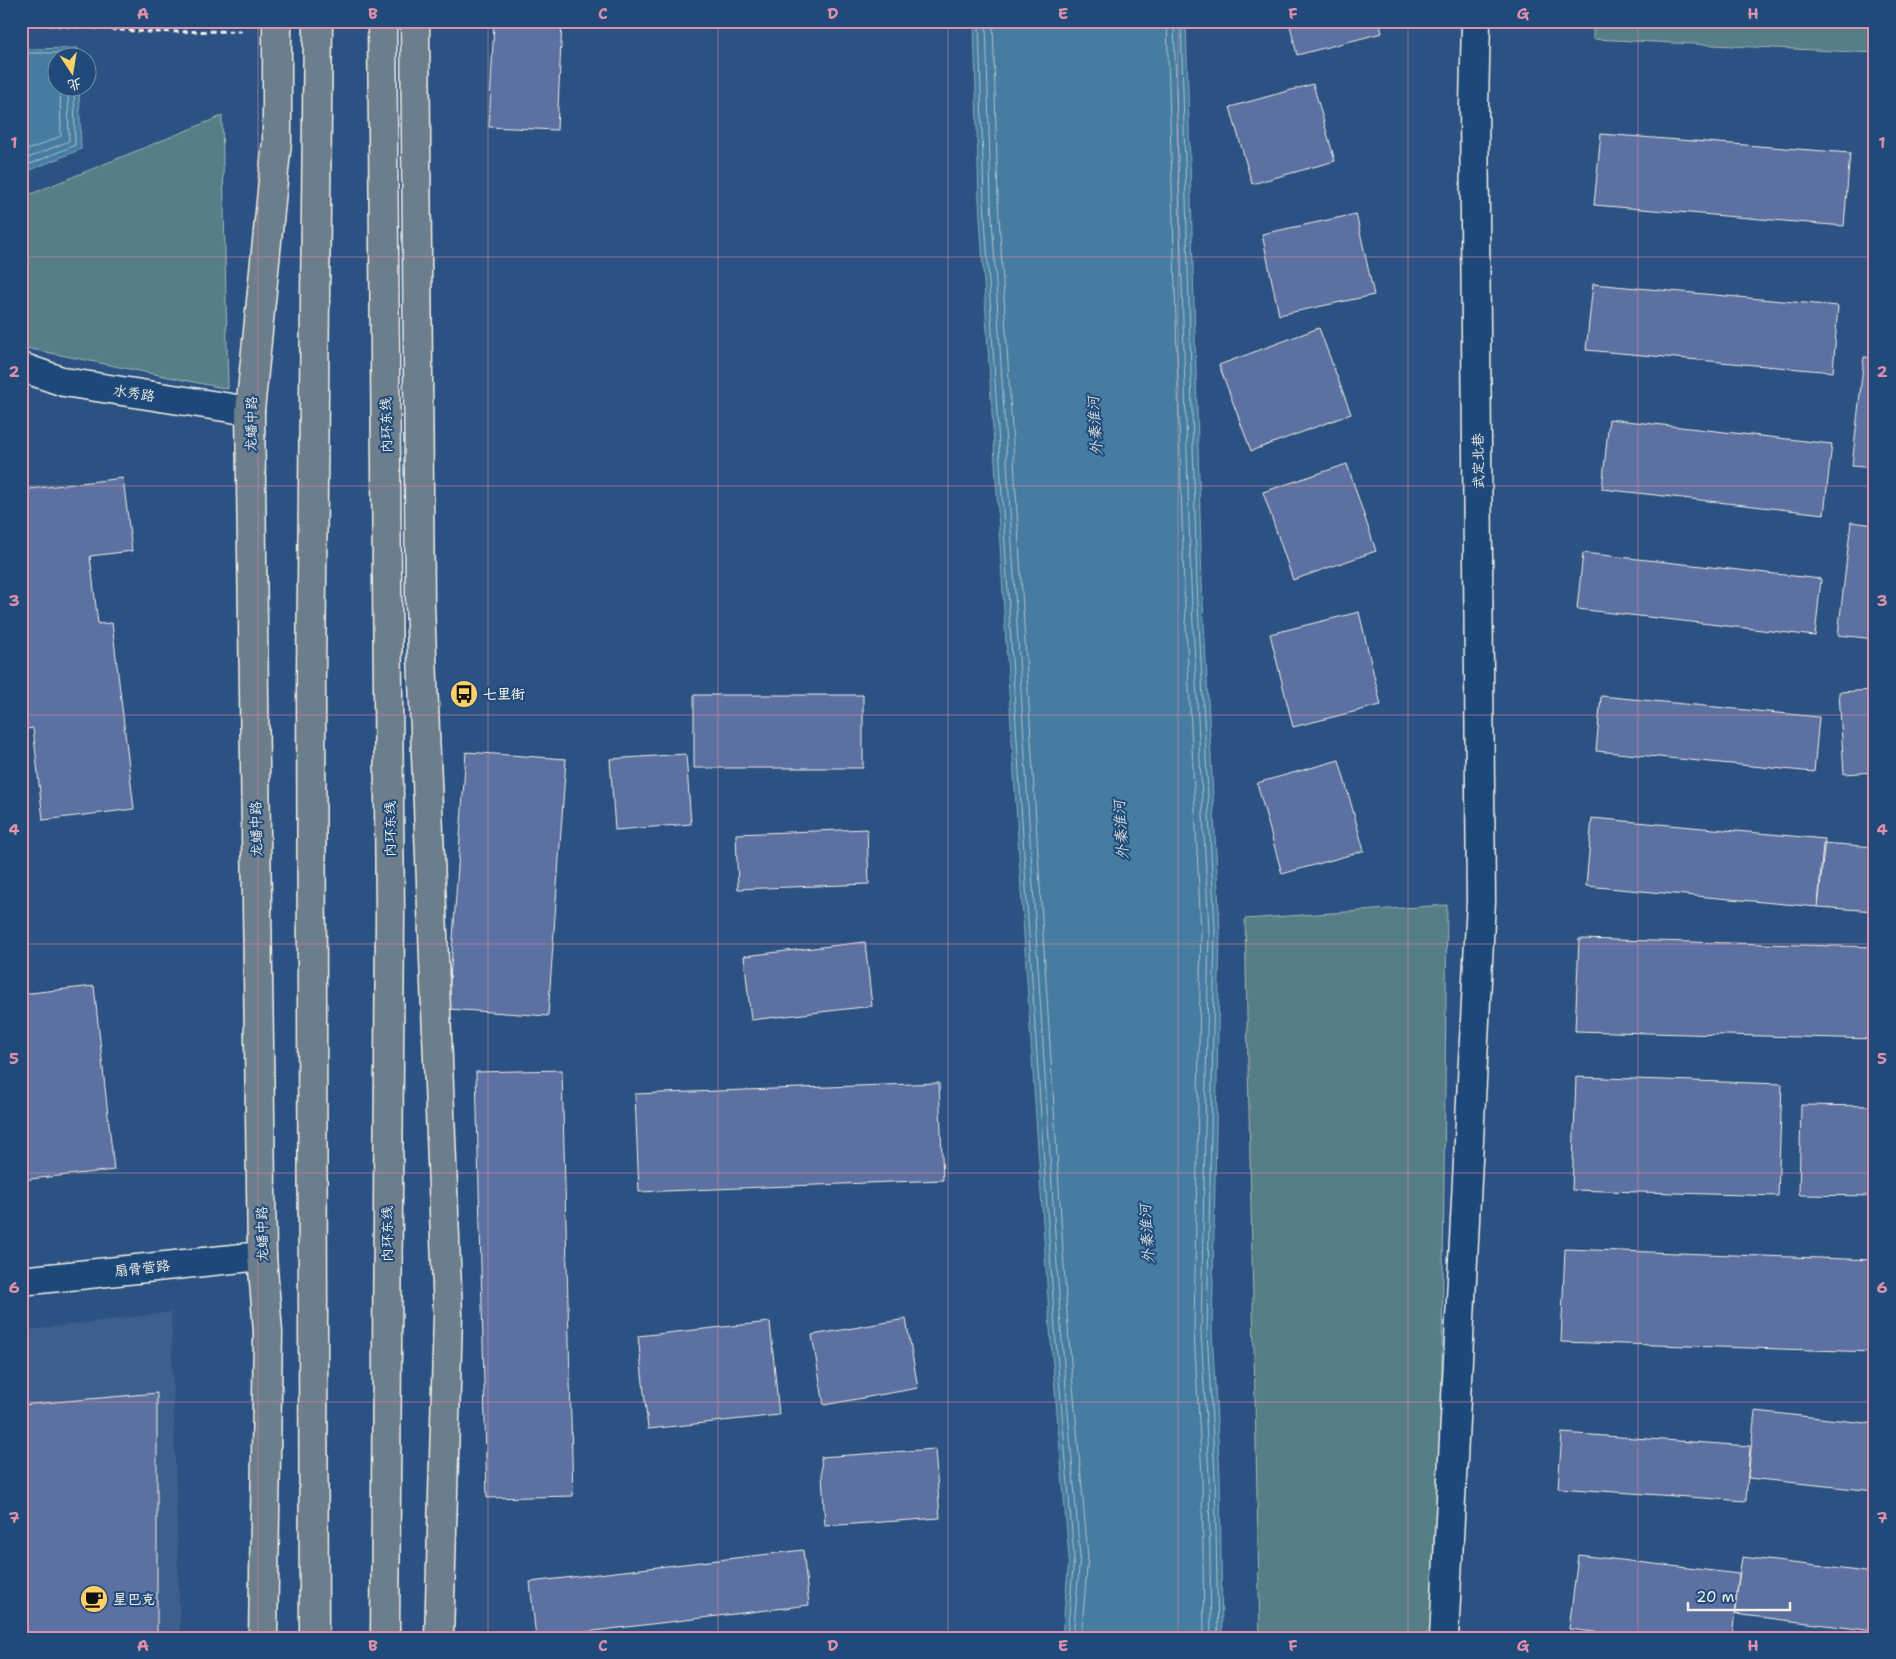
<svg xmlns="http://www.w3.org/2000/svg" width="1896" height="1659" viewBox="0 0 1896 1659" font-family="'Shantell Sans','LXGW WenKai TC',sans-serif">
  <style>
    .built { fill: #3e5e8d }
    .green { fill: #547e86; stroke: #a4b8b7 }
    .water { fill: #447ca0; stroke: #8aabbd }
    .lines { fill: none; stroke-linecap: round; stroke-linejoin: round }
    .shore { stroke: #aec2cb; stroke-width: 1 }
    .building { fill: #5c71a1; stroke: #f4f1e8 }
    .minor-casing { stroke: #f4f1e8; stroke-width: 31 }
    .major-casing { stroke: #f4f1e8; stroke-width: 31 }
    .highway-casing { stroke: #f4f1e8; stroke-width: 31 }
    .path { stroke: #f4f1e8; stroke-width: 3; stroke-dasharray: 5 4; stroke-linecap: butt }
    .minor { stroke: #1f4a7a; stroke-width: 28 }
    .major { stroke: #6c7d8b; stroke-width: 28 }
    .highway { stroke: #6c7d8b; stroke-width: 28 }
    .grid { fill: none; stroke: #de8fa9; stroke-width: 1; stroke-opacity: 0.55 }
    .labels { text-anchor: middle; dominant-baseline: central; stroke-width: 4; stroke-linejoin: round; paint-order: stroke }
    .street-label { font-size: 14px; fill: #f4f1e8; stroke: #1f4a7a }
    .poi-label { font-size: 14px; font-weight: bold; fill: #f4f1e8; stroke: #1f4a7a; text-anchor: start }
    .water-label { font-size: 15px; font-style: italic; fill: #dadfdd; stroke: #1f4a7a }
    .neatline { fill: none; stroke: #de8fa9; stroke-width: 2 }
    .grid-label { font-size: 16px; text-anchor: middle; font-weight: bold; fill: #de8fa9 }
  </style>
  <rect width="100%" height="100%" fill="#2b5282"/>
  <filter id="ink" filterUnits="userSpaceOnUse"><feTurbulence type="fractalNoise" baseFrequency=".02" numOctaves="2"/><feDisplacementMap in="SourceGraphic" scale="10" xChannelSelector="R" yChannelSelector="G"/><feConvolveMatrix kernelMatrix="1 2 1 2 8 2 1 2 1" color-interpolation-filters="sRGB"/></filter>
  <g filter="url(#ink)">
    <path class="built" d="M171 1312 180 1638H21V1331Z"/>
    <path class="green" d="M1593 21H1875V53L1593 39Z
      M222 116 228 389 21 347V198Z
      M1447 905 1439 1638H1260L1245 919Z"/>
    <path class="water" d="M974 21H1186L1202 584 1220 930 1212 1331 1220 1475 1222 1638H1062L1069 1558 1050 1329 1023 920 979 201Z
      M78 48V57L58 58V88H79L81 149 21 174V49Z"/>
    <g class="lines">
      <path class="shore" d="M979 21 984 201 1028 919 1055 1329 1074 1557 1067 1638
        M986 21 991 201 1035 919 1061 1328 1080 1557 1073 1638
        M993 21 998 200 1042 919 1068 1328 1088 1557 1081 1638
        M1167 21 1184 585 1201 931 1194 1331 1202 1476 1204 1638
        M1174 21 1191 585 1209 931 1201 1331 1209 1476 1211 1638
        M1181 21 1197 585 1215 930 1207 1331 1215 1476 1218 1638
        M21 53H71L73 58
        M21 153 61 136 60 88
        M21 161 69 141 68 88
        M21 168 75 145 74 88"/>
    </g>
    <path class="building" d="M494 21H562L557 130 489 127Z
      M791 21H835V24Z
      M1289 21H1379L1382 33 1297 55Z
      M1313 84 1335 161 1252 184 1230 107Z
      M1601 134 1850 153 1844 226 1594 205Z
      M1356 214 1374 295 1279 315 1262 234Z
      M1593 284 1838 306 1833 372 1586 350Z
      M1319 328 1351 414 1251 451 1219 365Z
      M1864 357 1875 358V468L1852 466Z
      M1609 419 1832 444 1824 514 1602 489Z
      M1347 464 1376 551 1293 580 1263 492Z
      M123 478 132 551 90 556 98 624 112 623 134 809 43 820 33 728 21 730V490Z
      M1851 522 1875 525V639L1838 635Z
      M1583 553 1821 579 1815 636 1577 609Z
      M1359 612 1381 705 1293 727 1270 634Z
      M1875 690V772L1844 774 1839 692Z
      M694 695H863V768H694Z
      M1601 696 1819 717 1814 772 1596 751Z
      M466 752 566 759 548 1016 448 1009Z
      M686 754 691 824 615 830 610 759Z
      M1339 760 1364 851 1282 874 1257 783Z
      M1592 818 1825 839 1818 907 1586 886Z
      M867 829 869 884 738 889 736 834Z
      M1823 843 1875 847V911L1818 907Z
      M1579 939 1875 947V1039L1575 1031Z
      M865 942 872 1006 751 1020 744 956Z
      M94 986 114 1170 21 1180V994Z
      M562 1070 573 1496 487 1498 476 1072Z
      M1576 1077 1782 1084 1778 1196 1572 1190Z
      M939 1083 943 1180 639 1192 635 1094Z
      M1801 1105 1875 1106V1196L1799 1195Z
      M1565 1249 1875 1260V1352L1561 1342Z
      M906 1319 918 1388 824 1405 812 1335Z
      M770 1322 779 1415 648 1429 638 1336Z
      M157 1393V1638H21V1405Z
      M1755 1411 1875 1424V1491L1748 1478Z
      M1562 1433 1750 1446 1746 1501 1558 1488Z
      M935 1449 940 1518 825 1526 821 1457Z
      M803 1550 809 1605 536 1638 530 1582Z
      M1578 1555 1739 1574 1732 1638H1644L1569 1629Z
      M1742 1557 1875 1573V1631L1734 1614Z"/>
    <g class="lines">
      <defs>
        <path id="minor" d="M21 367 64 382 250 411
          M21 1281 262 1256
          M1444 1638 1481 901 1474 105 1476 21"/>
        <path id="major" d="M415 21 420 604 448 1314 439 1638
          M263 1638 268 1332 262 1256 250 411 277 141V21"/>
        <path id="highway" d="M382 21 390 915 385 1638
          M314 1638 311 674 318 21"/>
      </defs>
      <use href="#minor" class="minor-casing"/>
      <use href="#major" class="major-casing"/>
      <use href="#highway" class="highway-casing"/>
      <path class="path" d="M21 23 149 32 245 31"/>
      <use href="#minor" class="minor"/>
      <use href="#major" class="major"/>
      <use href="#highway" class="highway"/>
    </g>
  </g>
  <path class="grid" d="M258 21V1638M488 21V1638M718 21V1638M948 21V1638M1178 21V1638M1408 21V1638M1638 21V1638M21 257H1875M21 486H1875M21 715H1875M21 944H1875M21 1173H1875M21 1402H1875"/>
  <defs>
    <symbol id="bus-disc" viewBox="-11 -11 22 22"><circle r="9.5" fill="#ffd166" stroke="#1f4a7a"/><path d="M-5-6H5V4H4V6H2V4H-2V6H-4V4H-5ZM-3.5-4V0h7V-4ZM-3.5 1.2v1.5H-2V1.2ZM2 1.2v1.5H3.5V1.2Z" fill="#111"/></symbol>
    <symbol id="cafe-disc" viewBox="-11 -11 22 22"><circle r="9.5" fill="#ffd166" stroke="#1f4a7a"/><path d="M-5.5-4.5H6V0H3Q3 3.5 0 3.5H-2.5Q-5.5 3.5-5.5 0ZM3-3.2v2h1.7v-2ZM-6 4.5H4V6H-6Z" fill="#111"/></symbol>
  </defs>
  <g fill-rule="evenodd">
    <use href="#bus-disc" x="448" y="678" width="32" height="32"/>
    <use href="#cafe-disc" x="78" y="1583" width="32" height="32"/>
  </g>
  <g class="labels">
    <g class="street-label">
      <text transform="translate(134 393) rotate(9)">水秀路</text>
      <text transform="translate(251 424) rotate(-89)">龙蟠中路</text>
      <text transform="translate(386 425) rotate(-91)">内环东线</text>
      <text transform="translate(1478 461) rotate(-91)">武定北巷</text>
      <text transform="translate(256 829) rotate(-91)">龙蟠中路</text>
      <text transform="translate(390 829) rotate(-90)">内环东线</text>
      <text transform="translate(262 1234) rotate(-91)">龙蟠中路</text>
      <text transform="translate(387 1234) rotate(-90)">内环东线</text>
      <text transform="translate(142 1268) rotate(-6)">扇骨营路</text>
    </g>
    <g class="poi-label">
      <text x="483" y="694">七里街</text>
      <text x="113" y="1599">星巴克</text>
    </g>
    <g class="water-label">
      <text transform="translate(1095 426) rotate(-94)">外秦淮河</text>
      <text transform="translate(1121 830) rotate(-94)">外秦淮河</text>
      <text transform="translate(1147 1234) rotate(-94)">外秦淮河</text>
    </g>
  </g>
  <rect width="1896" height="1659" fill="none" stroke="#1f4a7a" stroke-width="55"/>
  <g transform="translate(72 72) rotate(168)"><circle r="24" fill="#1f4a7a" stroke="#748da6"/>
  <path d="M0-4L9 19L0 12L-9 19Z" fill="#ffd166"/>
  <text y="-8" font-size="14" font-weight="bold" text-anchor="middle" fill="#f4f1e8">北</text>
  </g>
  <path d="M1688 1602v8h102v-8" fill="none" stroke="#f4f1e8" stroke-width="2.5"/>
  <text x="1696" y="1602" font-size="15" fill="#f4f1e8" stroke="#1f4a7a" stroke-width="4" paint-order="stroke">20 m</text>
  <rect x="28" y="28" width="1840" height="1604" class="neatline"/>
  <g class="grid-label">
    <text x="143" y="19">A</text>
    <text x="373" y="19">B</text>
    <text x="603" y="19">C</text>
    <text x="833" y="19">D</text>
    <text x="1063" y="19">E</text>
    <text x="1293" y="19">F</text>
    <text x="1523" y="19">G</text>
    <text x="1753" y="19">H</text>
    <text x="14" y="148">1</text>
    <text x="1882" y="148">1</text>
    <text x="14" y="377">2</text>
    <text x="1882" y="377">2</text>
    <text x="14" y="606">3</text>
    <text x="1882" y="606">3</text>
    <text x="14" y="835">4</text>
    <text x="1882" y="835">4</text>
    <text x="14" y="1064">5</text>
    <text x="1882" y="1064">5</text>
    <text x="14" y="1293">6</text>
    <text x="1882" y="1293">6</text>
    <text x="14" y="1523">7</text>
    <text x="1882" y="1523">7</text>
    <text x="143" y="1651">A</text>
    <text x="373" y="1651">B</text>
    <text x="603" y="1651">C</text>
    <text x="833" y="1651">D</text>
    <text x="1063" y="1651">E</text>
    <text x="1293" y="1651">F</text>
    <text x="1523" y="1651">G</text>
    <text x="1753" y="1651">H</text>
  </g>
</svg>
